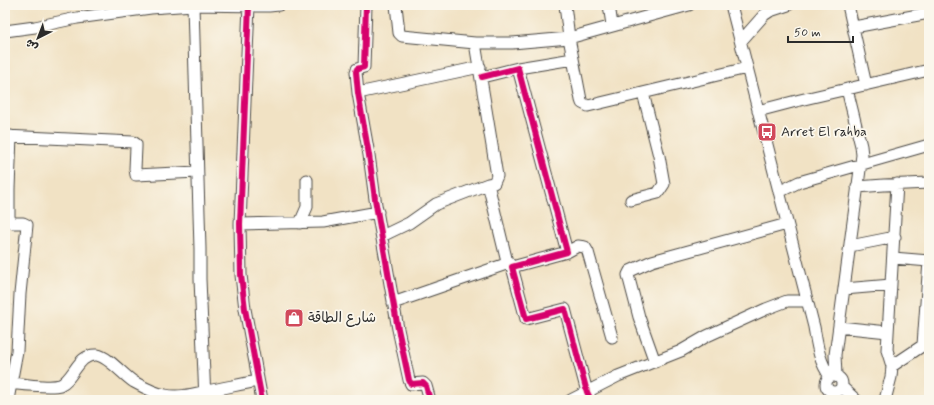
<svg xmlns="http://www.w3.org/2000/svg" width="934" height="405" viewBox="0 0 934 405" font-family="Mynerve,'Playpen Sans Arabic',sans-serif">
  <style>
    .lines { fill: none; stroke-linecap: round; stroke-linejoin: round }
    .minor-casing { stroke: #494642; stroke-width: 13 }
    .minor { stroke: #fff; stroke-width: 11 }
    .cycleway-casing { stroke: #fbf7ec; stroke-width: 8 }
    .cycleway { stroke: #d6006c; stroke-width: 6 }
    .labels { text-anchor: middle; dominant-baseline: central; stroke-width: 3.5; stroke-linejoin: round; paint-order: stroke }
    .poi-label { font-size: 14px; fill: #2b2b2b; stroke: #fbf7ec; text-anchor: start }
  </style>
  <rect width="100%" height="100%" fill="#fbf7ec"/>
  <filter id="ink" filterUnits="userSpaceOnUse"><feTurbulence type="fractalNoise" baseFrequency=".025" numOctaves="2"/><feDisplacementMap in="SourceGraphic" scale="8" xChannelSelector="R" yChannelSelector="G"/><feConvolveMatrix kernelMatrix="1 2 1 2 8 2 1 2 1" color-interpolation-filters="sRGB"/></filter>
  <filter id="wash" filterUnits="userSpaceOnUse"><feTurbulence type="fractalNoise" baseFrequency=".012" numOctaves="4" result="noise"/><feDisplacementMap in="SourceGraphic" scale="16" xChannelSelector="R" yChannelSelector="G"/><feGaussianBlur stdDeviation="0.9" result="paint"/><feColorMatrix in="noise" values="0 0 0 0 0 0 0 0 0 0 0 0 0 0 0 0 0 1.4 0 .05"/><feComposite in="paint" operator="in"/></filter>
  <g filter="url(#wash)">
    <rect width="100%" height="100%" fill="#f1e2c4"/>
  </g>
  <g filter="url(#ink)">
    <g class="lines">
      <defs>
        <path id="minor" d="M193 5 200 249V279L205 400
          M249 5 240 224 241 275 245 309 262 400
          M366 5 364 67 357 69 356 72 358 93 369 155 375 199 398 329 409 380 411 384 423 383 426 386 430 400
          M396 5 399 33 402 36 475 43H512L569 38 689 5
          M565 5 569 38 581 100 582 103 588 106 747 68
          M609 5 612 25
          M731 5 814 327C817 344 819 362 830 376
          M848 5 866 85
          M854 27 929 13
          M5 31 35 27 77 18 151 8 193 5 269 6 279 5
          M741 41 764 15 770 11 788 5
          M475 43 497 176 494 183 488 184 507 262 512 267
          M518 68 573 59
          M482 77 518 68 567 252 512 267 526 319 565 309 587 392 591 400
          M358 93 480 67
          M758 111 800 100 929 70
          M5 136 133 142 136 144V147L135 169 136 175 197 172
          M857 187 884 185 929 183
          M779 192 799 182 929 145
          M631 200 658 193 664 184 659 156 643 93
          M300 223 307 207V180
          M240 224 323 222 378 212
          M382 236 409 223 436 204 488 184
          M850 246 895 237
          M567 252 578 246 585 247 588 252 612 337
          M893 258 929 261
          M844 289 891 285
          M393 303 509 263
          M839 327 888 332
          M923 345 929 261
          M655 362 639 317 628 275 630 271 652 261 787 224
          M892 366 928 342
          M836 375 835 355 862 155 861 146 847 89
          M826 384a8 8 0 1 1 16 0a8 8 0 1 1-16 0Z
          M5 382C16 384 51 388 60 385 74 379 78 353 97 355 109 357 123 375 134 382 143 387 154 393 165 395 179 398 193 394 207 391 224 388 241 384 258 381
          M842 387 856 400
          M8 400 17 351 20 294 27 225 23 223H13L10 220 9 217V189L11 136
          M571 400 618 376 681 351 707 336 766 309 787 301H807
          M885 400 891 377 892 366 887 350 897 184"/>
      </defs>
      <use href="#minor" class="minor-casing"/>
      <use href="#minor" class="minor"/>
      <defs>
        <path id="cycleway" d="M249 5 240 224 241 275 245 309 262 400
          M366 5 364 67 357 69 356 72 358 93 369 155 375 199 398 329 409 380 411 384 423 383 426 386 430 400
          M482 77 518 68 567 252 512 267 526 319 565 309 587 392 591 400"/>
      </defs>
      <use href="#cycleway" class="cycleway-casing"/>
      <use href="#cycleway" class="cycleway"/>
    </g>
  </g>
  <defs>
    <symbol id="bus-square" viewBox="-11 -11 22 22"><rect x="-9" y="-9" width="18" height="18" rx="4" fill="#d1495b" stroke="#fbf7ec"/><path d="M-5-6H5V4H4V6H2V4H-2V6H-4V4H-5ZM-3.5-4V0h7V-4ZM-3.5 1.2v1.5H-2V1.2ZM2 1.2v1.5H3.5V1.2Z" fill="#fff"/></symbol>
    <symbol id="shop-square" viewBox="-11 -11 22 22"><rect x="-9" y="-9" width="18" height="18" rx="4" fill="#d1495b" stroke="#fbf7ec"/><path d="M-5-2.5h2.3a2.7 3.5 0 0 1 5.4 0H5L5.5 6h-11ZM-1.5-2.5h3a1.5 2.3 0 0 0-3 0Z" fill="#fff"/></symbol>
  </defs>
  <g fill-rule="evenodd">
    <use href="#bus-square" x="756" y="121" width="22" height="22"/>
    <use href="#shop-square" x="283" y="307" width="22" height="22"/>
  </g>
  <g class="labels">
    <g class="poi-label">
      <text x="781" y="132">Arret El rahba</text>
      <text x="308" y="318">شارع الطاقة</text>
    </g>
  </g>
  <rect width="934" height="405" fill="none" stroke="#fbf7ec" stroke-width="20"/>
  <g transform="translate(38 38) rotate(222)" stroke="#fbf7ec" stroke-width="3" paint-order="stroke">
  <path d="M0-3L7 15L0 10L-7 15Z" fill="#2b2b2b"/>
  <text y="-6" font-size="11" font-weight="bold" text-anchor="middle" fill="#2b2b2b">ش</text>
  </g>
  <path d="M788 36v6h65v-6" fill="none" stroke="#2b2b2b" stroke-width="2"/>
  <text x="794" y="36" font-size="12" fill="#2b2b2b" stroke="#fbf7ec" stroke-width="3" paint-order="stroke">50 m</text>
</svg>
